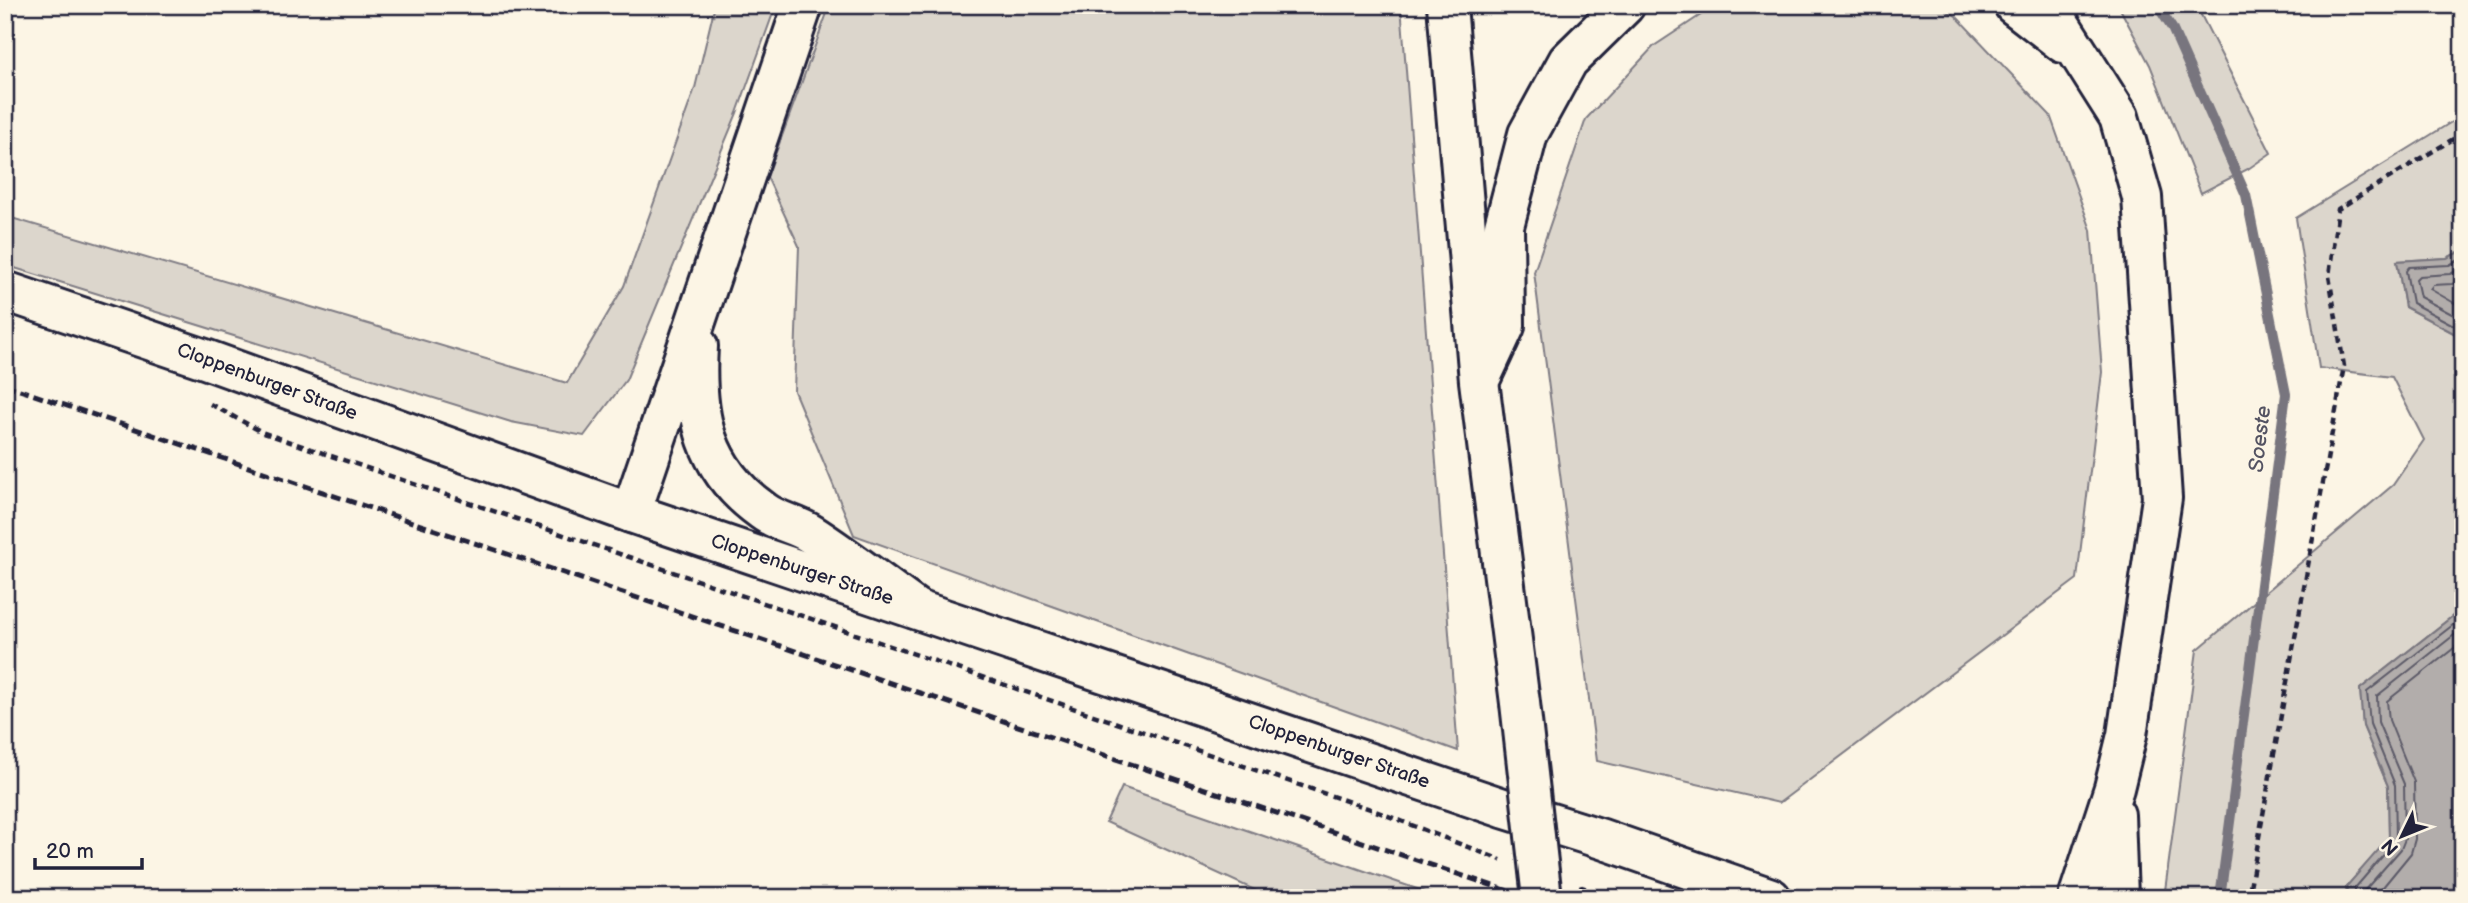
<svg xmlns="http://www.w3.org/2000/svg" width="2468" height="903" viewBox="0 0 2468 903" font-family="'Balsamiq Sans',sans-serif">
  <style>
    .green { fill: #dcd6cc; stroke: #7f7c84; stroke-width: 2 }
    .water { fill: #b2adab; stroke: #78757e; stroke-width: 2 }
    .lines { fill: none; stroke-linecap: round; stroke-linejoin: round }
    .shore { stroke: #5c5a68; stroke-width: 2 }
    .stream { stroke: #78757e; stroke-width: 10 }
    .tertiary-casing { stroke: #22223b; stroke-width: 44 }
    .trunk-casing { stroke: #22223b; stroke-width: 44 }
    .path { stroke: #22223b; stroke-width: 4.5; stroke-dasharray: 7 5; stroke-linecap: butt }
    .tertiary { stroke: #fcf5e5; stroke-width: 38 }
    .trunk { stroke: #fcf5e5; stroke-width: 38 }
    .rail { stroke: #22223b; stroke-width: 5; stroke-dasharray: 10 5; stroke-linecap: butt }
    .trunk-bridge-casing { stroke: #22223b; stroke-width: 44; stroke-linecap: butt }
    .trunk-bridge { stroke: #fcf5e5; stroke-width: 38 }
    .labels { text-anchor: middle; dominant-baseline: central; stroke-width: 5; stroke-linejoin: round; paint-order: stroke }
    .street-label { font-size: 19px; fill: #22223b; stroke: #fcf5e5 }
    .water-label { font-size: 21px; font-style: italic; fill: #545362; stroke: #fcf5e5 }
  </style>
  <rect width="100%" height="100%" fill="#fcf5e5"/>
  <filter id="ink" filterUnits="userSpaceOnUse"><feTurbulence type="fractalNoise" baseFrequency=".0143" numOctaves="2"/><feDisplacementMap in="SourceGraphic" scale="14" xChannelSelector="R" yChannelSelector="G"/><feConvolveMatrix kernelMatrix="1 2 1 2 8 2 1 2 1" color-interpolation-filters="sRGB"/></filter>
  <g filter="url(#ink)">
    <path class="green" d="M715 5H776L737 113 626 380 584 436 511 422 5 265V216L567 383 624 286 695 88Z
      M830 5H1401L1458 751 854 535 794 391 799 246 767 177Z
      M1716 5H1937L1956 16 2050 115 2091 230 2102 372 2077 579 1779 803 1597 761 1534 272 1586 119 1654 46Z
      M2118 5H2196L2271 153 2248 169 2201 193 2150 65Z
      M2463 115V250L2447 258 2397 261 2405 307 2463 338V599L2454 615 2360 689 2363 726 2388 786 2389 839 2346 887 2348 898H2164L2197 650 2393 485 2424 440 2392 377 2319 368 2296 218Z
      M1122 787 1443 898H1272L1106 822Z"/>
    <path class="water" d="M2463 250V338L2405 307 2397 261 2447 258Z
      M2463 599V898H2348L2346 887 2389 838 2388 786 2363 726 2360 689 2454 615Z"/>
    <g class="lines">
      <path class="shore" d="M2463 258 2449 265 2409 267 2406 271 2412 303 2463 330
        M2463 268 2450 274 2419 276 2416 279 2420 297 2463 320
        M2463 280 2452 284 2433 285 2430 289 2463 308
        M2355 898V888L2394 843 2396 838 2395 785 2370 724 2367 692 2458 621 2463 613
        M2363 898 2364 891 2401 849 2405 839 2404 784 2378 722 2377 696 2463 628
        M2374 898 2411 853 2415 839 2414 782 2389 720 2387 701 2463 641"/>
      <path class="stream" d="M2157 5 2172 28 2246 195 2286 394 2220 898"/>
      <defs>
        <path id="tertiary" d="M5 291 205 359 631 513 1503 808 1602 839 1771 898"/>
        <path id="trunk" d="M1447 5 1479 381 1520 703
          M2014 5 2063 43
          M2048 5 2119 117 2142 197 2162 498 2127 735 2114 788 2078 898
          M698 346C694 416 704 469 763 511 777 522 796 524 811 534 847 557 881 584 916 609
          M1480 380 1505 326 1504 226 1528 134 1568 61 1625 5
          M631 513 803 5
          M2115 815 2118 898"/>
      </defs>
      <use href="#tertiary" class="tertiary-casing"/>
      <use href="#trunk" class="trunk-casing"/>
      <path class="path" d="M210 404 264 433 1373 810 1501 860
        M1579 886 1596 892 1633 898
        M2248 898 2344 366 2329 276 2338 209 2463 133"/>
      <use href="#tertiary" class="tertiary"/>
      <use href="#trunk" class="trunk"/>
      <path class="rail" d="M5 385 1529 898"/>
      <defs>
        <path id="trunk-bridge" d="M1520 703 1542 898"/>
      </defs>
      <use href="#trunk-bridge" class="trunk-bridge-casing"/>
      <use href="#trunk-bridge" class="trunk-bridge"/>
    </g>
  </g>
  <g class="labels">
    <g class="street-label">
      <text transform="translate(267 382) rotate(20)">Cloppenburger Straße</text>
      <text transform="translate(802 570) rotate(18)">Cloppenburger Straße</text>
      <text transform="translate(1339 752) rotate(19)">Cloppenburger Straße</text>
    </g>
    <g class="water-label">
      <text transform="translate(2260 439) rotate(-83)">Soeste</text>
    </g>
  </g>
  <rect width="2468" height="903" fill="none" stroke="#fcf5e5" stroke-width="28"/>
  <rect x="14" y="14" width="2440" height="875" fill="none" stroke="#22223b" stroke-width="2.5" filter="url(#ink)"/>
  <g transform="translate(2402 836) rotate(227)" stroke="#fcf5e5" stroke-width="5" paint-order="stroke">
  <path d="M0-5L12 26L0 18L-12 26Z" fill="#22223b"/>
  <text y="-10" font-size="19" font-weight="bold" text-anchor="middle" fill="#22223b">N</text>
  </g>
  <path d="M35 858v10h107v-10" fill="none" stroke="#22223b" stroke-width="3.5"/>
  <text x="46" y="858" font-size="21" fill="#22223b" stroke="#fcf5e5" stroke-width="5" paint-order="stroke">20 m</text>
</svg>
